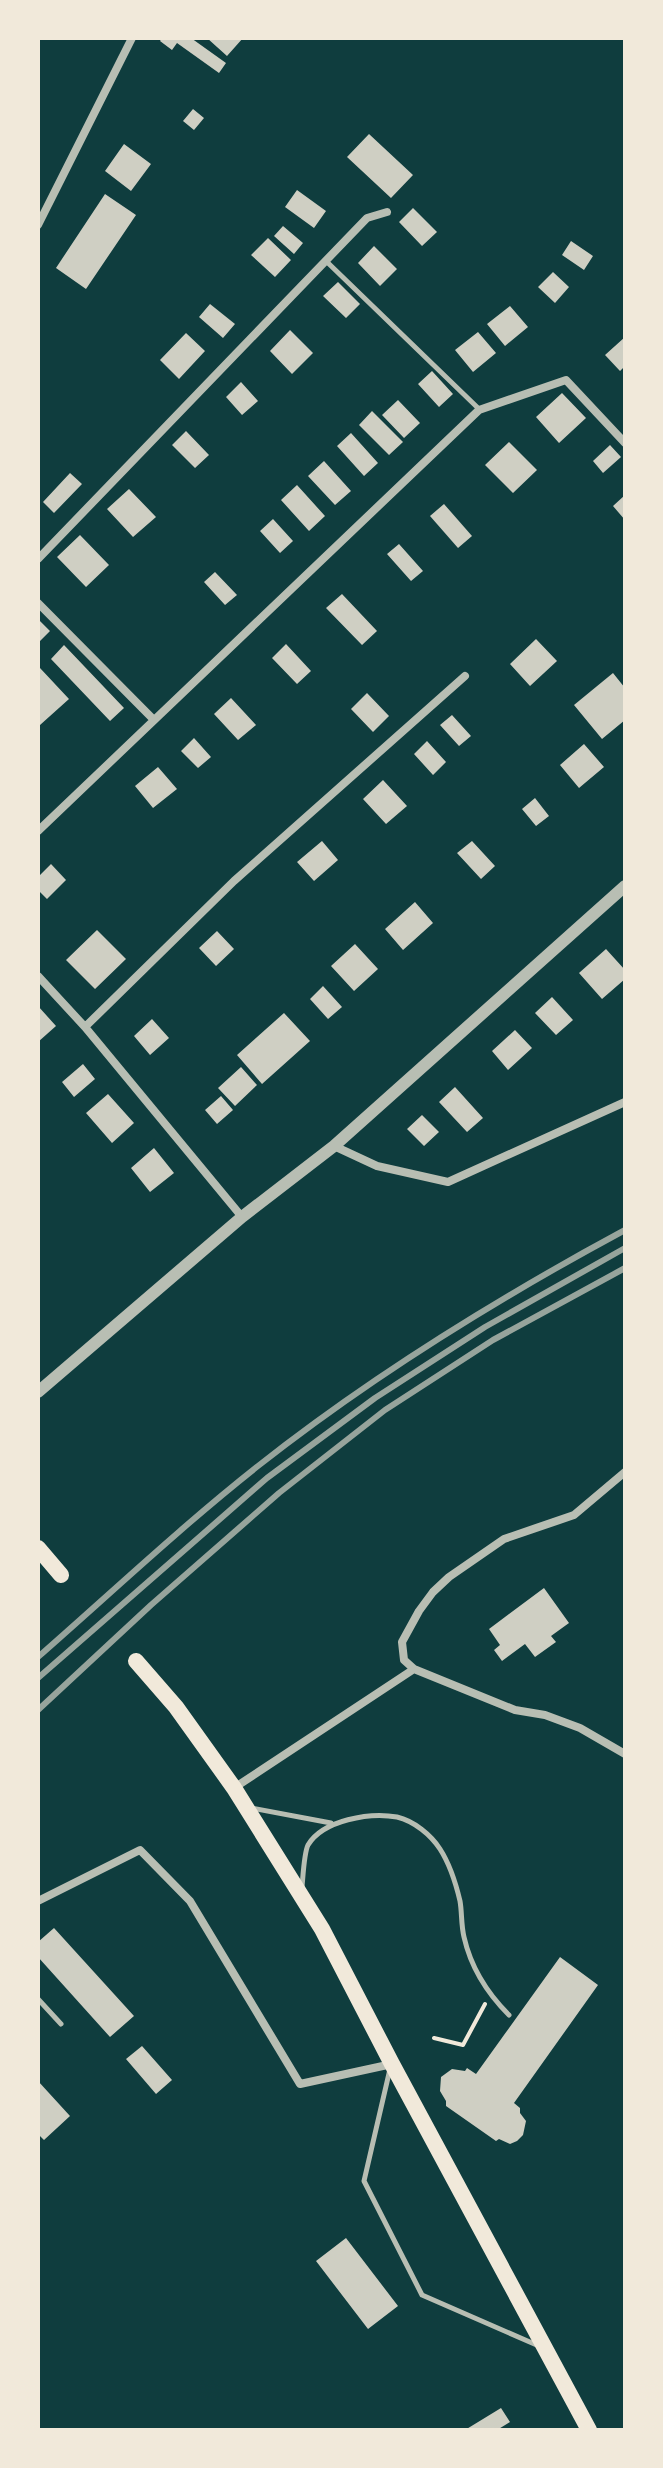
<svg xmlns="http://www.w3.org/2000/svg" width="663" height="2468" viewBox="0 0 663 2468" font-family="Ubuntu,sans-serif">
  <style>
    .building { fill: #cfcfc3 }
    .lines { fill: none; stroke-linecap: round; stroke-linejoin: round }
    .path { stroke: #f1e9da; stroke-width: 4 }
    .service { stroke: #b8beb3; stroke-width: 5 }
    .minor { stroke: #b8beb3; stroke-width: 8 }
    .tertiary { stroke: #b8beb3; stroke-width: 12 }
    .primary { stroke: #f1e9da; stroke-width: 16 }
    .rail { stroke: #97a49c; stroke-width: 6 }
  </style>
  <rect width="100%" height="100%" fill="#0f3d3e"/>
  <path class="building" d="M162 38H191L226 63 219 73 177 43 172 50 160 41Z
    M207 38H243L227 56Z
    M193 109 204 118 194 130 183 121Z
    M369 134 413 175 391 198 347 157Z
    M124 144 151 164 131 191 105 171Z
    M297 190 326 211 314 228 285 207Z
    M105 194 136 215 86 289 56 268Z
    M413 208 437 232 422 246 399 222Z
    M283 226 303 243 294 254 274 236Z
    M268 238 291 260 275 277 251 255Z
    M571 241 593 256 584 270 562 255Z
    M374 246 397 269 380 286 358 263Z
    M553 272 569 287 555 303 538 287Z
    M338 282 360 304 346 318 323 296Z
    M210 304 235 324 223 338 199 317Z
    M510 306 528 327 505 346 487 324Z
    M290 330 313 353 292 374 270 351Z
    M478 332 496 353 473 372 455 350Z
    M186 333 205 351 179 379 160 360Z
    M625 337V366L620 371 605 355Z
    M432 371 453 394 439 407 418 384Z
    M241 382 258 401 242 415 226 397Z
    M562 393 586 418 559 443 536 417Z
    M398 400 420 423 404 438 382 415Z
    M372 411 403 442 389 455 359 425Z
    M186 431 209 455 195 468 172 445Z
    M351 433 378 463 364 476 337 446Z
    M509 442 537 470 513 493 485 465Z
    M610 445 621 457 603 473 593 461Z
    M324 461 351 491 335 505 308 476Z
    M70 473 82 484 54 513 43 502Z
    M297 485 325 516 309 531 281 500Z
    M129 489 156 517 133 537 107 509Z
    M625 495V520L613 506Z
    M444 504 472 536 458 548 430 516Z
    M273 519 293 541 280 553 260 531Z
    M80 535 109 565 86 587 57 557Z
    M399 544 423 571 411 581 387 554Z
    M215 572 237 595 225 605 204 582Z
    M342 594 377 631 362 645 326 608Z
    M38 619 50 631 38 643Z
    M536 639 557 661 530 686 510 664Z
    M286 644 311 671 297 684 272 658Z
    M64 645 124 708 110 721 51 659Z
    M40 668 69 699 40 725 38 723V670Z
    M613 673 625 688V720L602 739 574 705Z
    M367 693 389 716 373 732 351 709Z
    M231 698 256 725 238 740 214 714Z
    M452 715 471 736 459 746 440 725Z
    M194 738 211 757 198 768 181 751Z
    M427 741 446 762 433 775 414 754Z
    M584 744 604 767 579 788 560 765Z
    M158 767 177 789 153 808 135 786Z
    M383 780 407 806 386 824 363 799Z
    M535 798 549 816 536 826 522 809Z
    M322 841 338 860 314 881 297 862Z
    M472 841 495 866 481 879 457 853Z
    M51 864 66 880 47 899 38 890V877Z
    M415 902 433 923 403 950 385 929Z
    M97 930 126 959 95 989 66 960Z
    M217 931 234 949 216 966 199 948Z
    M355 944 378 969 354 991 331 966Z
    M606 949 625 970V979L602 999 579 973Z
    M323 986 342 1007 328 1019 310 999Z
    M552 997 573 1020 556 1035 535 1013Z
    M38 1006 56 1026 38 1042Z
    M284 1013 310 1041 262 1084 237 1055Z
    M152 1019 169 1038 150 1055 134 1036Z
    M515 1030 532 1048 508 1070 492 1051Z
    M83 1064 95 1079 74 1097 62 1082Z
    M241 1067 257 1085 235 1106 218 1088Z
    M455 1087 483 1118 467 1132 439 1102Z
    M108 1094 134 1123 112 1143 86 1113Z
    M221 1096 233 1110 217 1124 205 1110Z
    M422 1115 439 1132 424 1146 407 1129Z
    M154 1148 174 1173 150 1192 131 1168Z
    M544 1588 569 1623 551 1636 556 1642 535 1657 525 1644 502 1661 494 1650 500 1645 489 1629Z
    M54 1928 134 2016 110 2037 38 1957V1942Z
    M560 1957 598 1985 514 2103 520 2108V2113L526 2121 523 2135 517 2141 510 2144 499 2139 496 2141 446 2106V2101L440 2091 441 2077 452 2069 465 2071 467 2068 476 2074Z
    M142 2046 172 2080 156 2094 126 2059Z
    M38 2081 70 2116 44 2140 38 2134Z
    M346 2238 398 2306 368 2329 316 2261Z
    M501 2408 510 2422 497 2430H465Z"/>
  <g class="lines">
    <path class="path" d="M434 2038 463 2045 485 2004"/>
    <path class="service" d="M326 261 479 409
      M251 1808 331 1823
      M302 1887C303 1877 304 1853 308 1845 323 1820 370 1812 397 1817 414 1821 431 1835 440 1849 449 1863 456 1884 460 1901 462 1912 461 1925 464 1937 471 1968 487 1993 509 2015
      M38 1999 61 2024
      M390 2069 364 2181 422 2295 539 2346"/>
    <path class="minor" d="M38 225 132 38
      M38 559 367 218 387 212
      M38 603 153 719
      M38 831 479 410 566 380 625 443
      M38 976 85 1027 242 1217
      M85 1027 234 881 465 676
      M334 1146 377 1166 448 1182 625 1102
      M625 1472 574 1515 504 1539 449 1577 433 1592 419 1611 402 1642 404 1660 414 1669 515 1710 545 1715 580 1728 625 1754
      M234 1788 414 1669
      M38 1901 140 1850 190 1901 300 2084 392 2064"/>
    <path class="tertiary" d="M38 1392 242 1217 334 1146 625 886"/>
    <path class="primary" d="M38 1548 61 1575
      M136 1661 176 1707 234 1788 322 1929 392 2064 589 2430"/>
    <path class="rail" d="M38 1657C111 1593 182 1526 258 1466 372 1376 497 1299 625 1230
      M38 1678 267 1478 375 1398 485 1327 625 1248
      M38 1710 151 1605 279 1493 385 1410 493 1340 625 1268"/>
  </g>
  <rect width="663" height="2468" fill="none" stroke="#f1e9da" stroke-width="80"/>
</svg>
